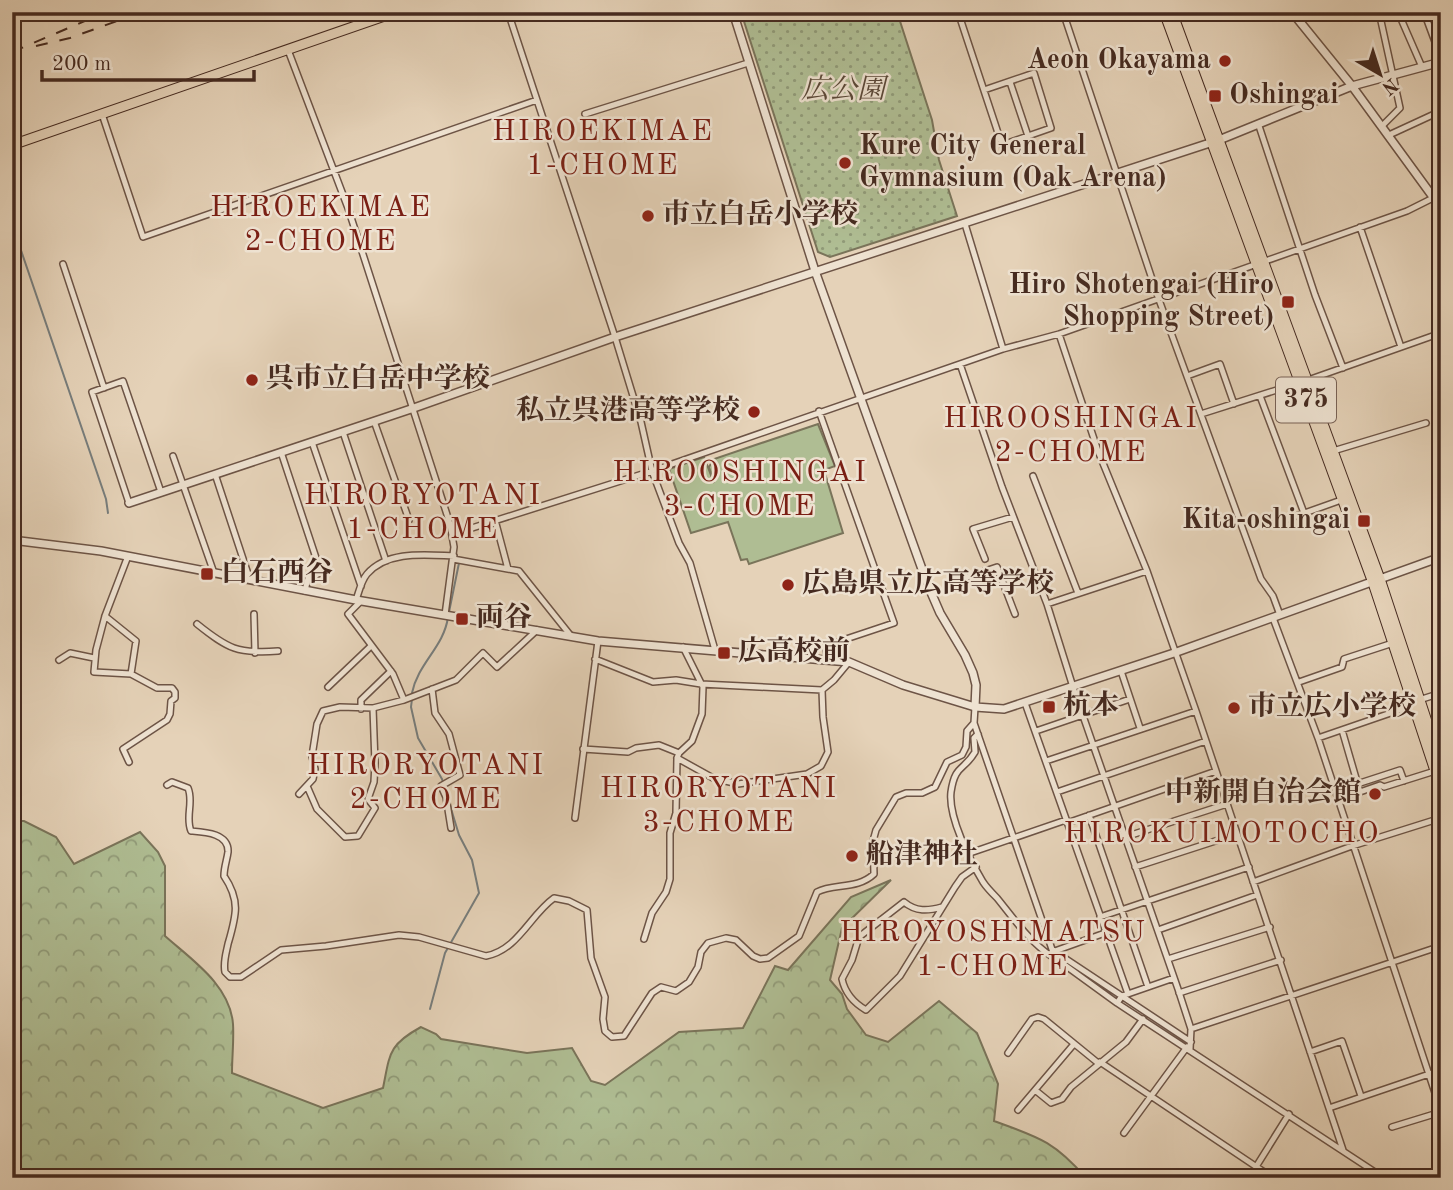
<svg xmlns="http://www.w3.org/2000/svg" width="1453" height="1190" viewBox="0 0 1453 1190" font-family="'Old Standard TT','Noto Serif JP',serif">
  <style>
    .grass { fill: #afbd93; stroke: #7a745a; stroke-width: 2 }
    .forest { fill: url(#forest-crowns); stroke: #7a745a; stroke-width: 2 }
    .park { fill: url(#park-dots); stroke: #7a745a; stroke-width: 2 }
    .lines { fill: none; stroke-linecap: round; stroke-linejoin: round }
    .stream { stroke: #777d7c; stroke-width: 2 }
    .minor-casing { stroke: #6d5446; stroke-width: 8 }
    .tertiary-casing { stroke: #6d5446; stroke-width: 10 }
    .trunk-casing { stroke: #452a20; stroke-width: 11 }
    .minor { stroke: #eee2d1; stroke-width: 5 }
    .tertiary { stroke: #eee2d1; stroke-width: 7 }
    .trunk { stroke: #e5d2b8; stroke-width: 9 }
    .rail { stroke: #452a20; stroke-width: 2; stroke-dasharray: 12 12; stroke-linecap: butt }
    .poi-dot { fill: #8f2418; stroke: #eee2d1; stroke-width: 2.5 }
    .labels { text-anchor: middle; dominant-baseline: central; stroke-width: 5; stroke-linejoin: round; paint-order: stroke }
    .shield { fill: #eee2d1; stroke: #786155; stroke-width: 2 }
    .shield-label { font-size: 26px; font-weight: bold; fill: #452a20 }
    .poi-label { font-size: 28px; font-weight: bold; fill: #452a20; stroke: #eee2d1; text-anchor: start }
    .park-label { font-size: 28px; font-style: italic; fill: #5a4737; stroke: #eee2d1 }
    .neighbourhood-label { font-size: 30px; letter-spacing: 2px; fill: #7a1f14; stroke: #eee2d1 }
  </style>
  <defs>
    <pattern id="forest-crowns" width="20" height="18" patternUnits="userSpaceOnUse" patternTransform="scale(1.75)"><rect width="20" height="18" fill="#afbd93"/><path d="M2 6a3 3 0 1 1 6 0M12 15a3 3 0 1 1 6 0" fill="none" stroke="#909a78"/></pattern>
    <pattern id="park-dots" width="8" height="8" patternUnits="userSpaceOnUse" patternTransform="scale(1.75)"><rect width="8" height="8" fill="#afbd93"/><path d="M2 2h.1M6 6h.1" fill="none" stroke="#909a78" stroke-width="1.8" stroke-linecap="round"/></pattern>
  </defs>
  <rect width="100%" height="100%" fill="#e5d2b8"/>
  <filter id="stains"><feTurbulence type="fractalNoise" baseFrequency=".00286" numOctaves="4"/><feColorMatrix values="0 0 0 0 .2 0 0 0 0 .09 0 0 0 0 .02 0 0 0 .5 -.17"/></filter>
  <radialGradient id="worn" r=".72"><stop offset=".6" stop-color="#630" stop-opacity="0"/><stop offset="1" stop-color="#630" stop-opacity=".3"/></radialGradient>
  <path class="grass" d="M818 424 835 466 824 470 843 533 749 564 747 559 741 560 728 522 691 533 669 469 704 457 714 483 709 467 714 459Z"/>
  <path class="forest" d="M12 821H24L56 837 74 864 140 832 158 852 165 866V936C192 960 230 985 233 1024 234 1040 232 1057 232 1073L323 1108 383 1088C390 1054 388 1045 421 1027L436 1034 441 1039 527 1053 572 1048 591 1081 605 1085 679 1032 743 1028 775 966 788 970 851 897 891 880 842 928 830 980 842 994 847 1009 866 1035 888 1042 939 1001 977 1033 998 1084 994 1121C1038 1137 1054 1141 1086 1178H12Z"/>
  <path class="park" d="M741 12H897L932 120 939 160 957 216 830 257 818 252Z"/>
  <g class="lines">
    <path class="stream" d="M12 224 106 499 108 513
      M449 612 459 563
      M412 693C418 663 444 647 448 617
      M412 699 411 707 418 738 442 779 459 835 472 860 479 893 445 953 430 1009"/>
    <defs>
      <path id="minor" d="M508 12 615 337 641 422 652 471 679 543 690 563 715 650
        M958 12 1002 145 1051 128 1034 73 984 90
        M1063 12 1158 297 1261 579 1273 596 1280 615
        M1379 12 1400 108 1382 126
        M1398 12 1422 67
        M1424 12 1441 58
        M288 50 348 208 450 524 454 547 445 615
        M1010 82 1028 136
        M102 114 143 237 537 100
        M585 114 748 63
        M1259 126 1315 295 1343 368
        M1389 135 1441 111
        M965 224 1003 349
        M1360 227 1401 347
        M63 264 104 388
        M1059 334 1098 451 1147 571 1196 711 1343 1150
        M960 364 1002 487 1047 604 1073 687 1178 989 1191 1029 1190 1049
        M1187 376 1220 364 1234 404
        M1260 396 1304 513
        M819 411 894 623 825 646 828 660
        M1201 414 1308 380 1441 333
        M374 421 409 520
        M343 432 386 561
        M312 442 361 586
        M1333 451 1426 423
        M281 452 321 573 308 578 305 591
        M173 456 214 573
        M215 474 250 580
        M1033 476 1078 593
        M129 503 92 392 123 381 161 492
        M495 520 508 569
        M1271 525 1344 499
        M453 534 652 471 1003 349 1059 334 1407 211 1433 198
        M128 556 105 616 96 650 94 672 131 674 157 688H172L175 692V698L171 701 170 714 167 720 123 749 129 762
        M453 559 519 571 571 636
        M985 559 973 529 1013 517
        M961 579 997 567 1015 614
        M356 600C359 592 361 581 367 574 388 550 426 555 454 556
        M361 601 348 614 393 674 404 700
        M1047 604 1147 571
        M254 614 255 653
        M105 616 136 641 131 674
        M1273 618 1318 738 1441 1111
        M197 624C228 649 238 654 278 651
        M595 659 653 682 676 680 701 684 822 690
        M59 660 70 653 94 658
        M1121 671 1140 728
        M1299 682 1342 667 1344 659 1393 643
        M328 687 371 646
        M432 689 435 713 449 734 460 775 441 786 446 797 451 828
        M1419 700 1441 693
        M1025 703 1128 994
        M975 707 974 723 1055 958 1117 1003 1384 1178
        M361 709V700L391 671
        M1342 730 1360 792
        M1036 731 1130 699
        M978 734 974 738 975 752C964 771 955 764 951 792 948 817 970 860 983 882 987 888 992 893 997 898 1014 919 1029 941 1051 956
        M1318 738 1414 705
        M583 749 628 752 636 748 659 745 679 753
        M677 758 713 778 738 784 807 774 821 766 828 752 823 717 822 690 834 680 849 662
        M1046 761 1196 711
        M1357 784 1400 770 1404 781
        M167 785 172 782 188 788C194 802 185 817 191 831 204 832 229 833 228 852 227 860 224 867 224 876 241 901 236 916 228 944 226 954 223 962 225 972L230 977H241L281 950 326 946 399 935 419 937 486 956C518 950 530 915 554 898L569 901 587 910 591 958 605 997 603 1019 605 1031 612 1037 624 1036 652 993 661 987 676 991 689 982 698 967 701 952 708 943 726 938 736 940 753 956 760 959 768 958 799 936 817 892C834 883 857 890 874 874L873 841 876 830 896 797 906 793H922L935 787 947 762 962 755 966 747 967 731 974 723
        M307 786 317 809 345 837 358 836 375 808 368 799 374 782 375 763 373 708
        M1057 792 1206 741
        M299 794 313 779 315 769 312 756 317 724 323 711 340 707 373 708 404 700 456 680 483 653 497 667 537 630
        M1337 800 1380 785 1384 787 1435 771
        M1089 815 1148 987
        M575 818 598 641
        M1067 823 1216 771
        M1125 837 1227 804
        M970 853 1066 820
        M1135 867 1237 834
        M1253 882 1352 846 1441 818
        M942 907C928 911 916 912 904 902L859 937 852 960 842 979C845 993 854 1003 866 1010L900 976 955 887 962 877 976 867
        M1100 917 1249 867
        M1158 930 1257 895
        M644 939 652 913 666 892 670 879V833L676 813 677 758 679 753 692 741 702 714 703 687 683 647
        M1054 951 1191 1042
        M1052 952 1105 933
        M1168 959 1270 927
        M1179 993 1281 960
        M1117 1003 1122 996 1174 978
        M1191 1029 1441 946
        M1310 1052 1342 1041 1361 1096
        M1008 1053 1032 1019 1038 1017 1044 1019 1098 1063
        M1100 1062 1273 1178
        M1035 1090 1051 1103 1062 1099 1071 1087 1126 1042 1143 1019
        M1329 1108 1441 1070
        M1018 1110 1074 1044
        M1392 1127 1441 1112
        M1124 1133 1187 1047
        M1249 1178 1289 1114"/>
      <path id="tertiary" d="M733 12 815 271 927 583 940 613 965 655 973 673 976 685 975 707
        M1292 12 1352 86 1441 208
        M129 503 411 409 615 337 1219 140 1352 86 1441 62
        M12 540 101 551 356 600 598 641 849 662 903 685 975 707 1004 709 1174 653 1441 557"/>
      <path id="trunk" d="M1164 12 1373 583 1441 789
        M1172 12 1380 579 1441 764
        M12 145 396 12"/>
    </defs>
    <use href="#minor" class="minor-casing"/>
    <use href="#tertiary" class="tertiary-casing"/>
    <use href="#trunk" class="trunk-casing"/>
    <use href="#minor" class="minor"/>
    <use href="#tertiary" class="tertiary"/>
    <use href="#trunk" class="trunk"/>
    <path class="rail" d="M36 46 70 38 142 12
      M12 52 106 12"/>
  </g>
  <g class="poi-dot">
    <circle cx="1225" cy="61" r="7"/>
    <rect x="1208" y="89" width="14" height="14" rx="3.5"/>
    <circle cx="845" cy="163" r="7"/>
    <circle cx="648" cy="216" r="7"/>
    <rect x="1281" y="295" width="14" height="14" rx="3.5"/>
    <circle cx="252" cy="380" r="7"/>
    <circle cx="754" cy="412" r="7"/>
    <rect x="1357" y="514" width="14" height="14" rx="3.5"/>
    <rect x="200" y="567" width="14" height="14" rx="3.5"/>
    <circle cx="788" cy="585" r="7"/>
    <rect x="455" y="612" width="14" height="14" rx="3.5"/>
    <rect x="717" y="646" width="14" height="14" rx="3.5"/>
    <rect x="1042" y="700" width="14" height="14" rx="3.5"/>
    <circle cx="1234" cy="708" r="7"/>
    <circle cx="1375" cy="794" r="7"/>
    <circle cx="852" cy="856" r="7"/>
  </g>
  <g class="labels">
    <rect class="shield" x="1276" y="377.5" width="60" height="45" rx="5"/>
    <g class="shield-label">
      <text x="1306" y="400">375</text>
    </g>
    <g class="poi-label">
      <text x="1211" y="61" text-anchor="end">Aeon Okayama</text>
      <text x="1229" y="96">Oshingai</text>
      <text x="859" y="147">Kure City General<tspan x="859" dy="32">Gymnasium (Oak Arena)</tspan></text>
      <text x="662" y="216">市立白岳小学校</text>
      <text x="1274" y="286" text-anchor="end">Hiro Shotengai (Hiro<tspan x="1274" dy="32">Shopping Street)</tspan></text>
      <text x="266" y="380">呉市立白岳中学校</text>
      <text x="740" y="412" text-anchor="end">私立呉港高等学校</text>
      <text x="1350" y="521" text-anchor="end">Kita-oshingai</text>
      <text x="221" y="574">白石西谷</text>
      <text x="802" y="585">広島県立広高等学校</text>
      <text x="476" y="619">両谷</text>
      <text x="738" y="653">広高校前</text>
      <text x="1063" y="707">杭本</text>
      <text x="1248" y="708">市立広小学校</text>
      <text x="1361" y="794" text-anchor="end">中新開自治会館</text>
      <text x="866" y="856">船津神社</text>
    </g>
    <g class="park-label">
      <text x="843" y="91">広公園</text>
    </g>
    <g class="neighbourhood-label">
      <text x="603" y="132">HIROEKIMAE<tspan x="603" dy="34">1-CHOME</tspan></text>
      <text x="321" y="208">HIROEKIMAE<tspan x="321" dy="34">2-CHOME</tspan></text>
      <text x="1071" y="419">HIROOSHINGAI<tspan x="1071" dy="34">2-CHOME</tspan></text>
      <text x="740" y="473">HIROOSHINGAI<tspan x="740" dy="34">3-CHOME</tspan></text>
      <text x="423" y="496">HIRORYOTANI<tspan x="423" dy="34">1-CHOME</tspan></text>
      <text x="426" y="766">HIRORYOTANI<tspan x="426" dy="34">2-CHOME</tspan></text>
      <text x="719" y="789">HIRORYOTANI<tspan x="719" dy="34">3-CHOME</tspan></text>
      <text x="1222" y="834">HIROKUIMOTOCHO</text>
      <text x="993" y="933">HIROYOSHIMATSU<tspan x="993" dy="34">1-CHOME</tspan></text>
    </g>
  </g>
  <rect width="1453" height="1190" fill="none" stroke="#e5d2b8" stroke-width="42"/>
  <rect x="14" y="14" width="1425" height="1162" fill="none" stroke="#452a20" stroke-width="3.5"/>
  <rect x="21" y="21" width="1411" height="1148" fill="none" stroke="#452a20" stroke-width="2"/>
  <g transform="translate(1380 74) rotate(141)" stroke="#eee2d1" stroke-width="5" paint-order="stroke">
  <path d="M0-5L12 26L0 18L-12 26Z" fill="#452a20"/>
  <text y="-10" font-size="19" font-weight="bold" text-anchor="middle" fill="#452a20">N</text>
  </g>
  <path d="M42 70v10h212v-10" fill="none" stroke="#452a20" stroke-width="3.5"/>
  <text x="52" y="70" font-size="21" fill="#452a20" stroke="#eee2d1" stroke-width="5" paint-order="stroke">200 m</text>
  <rect width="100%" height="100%" filter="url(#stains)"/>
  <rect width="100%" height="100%" fill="url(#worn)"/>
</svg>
